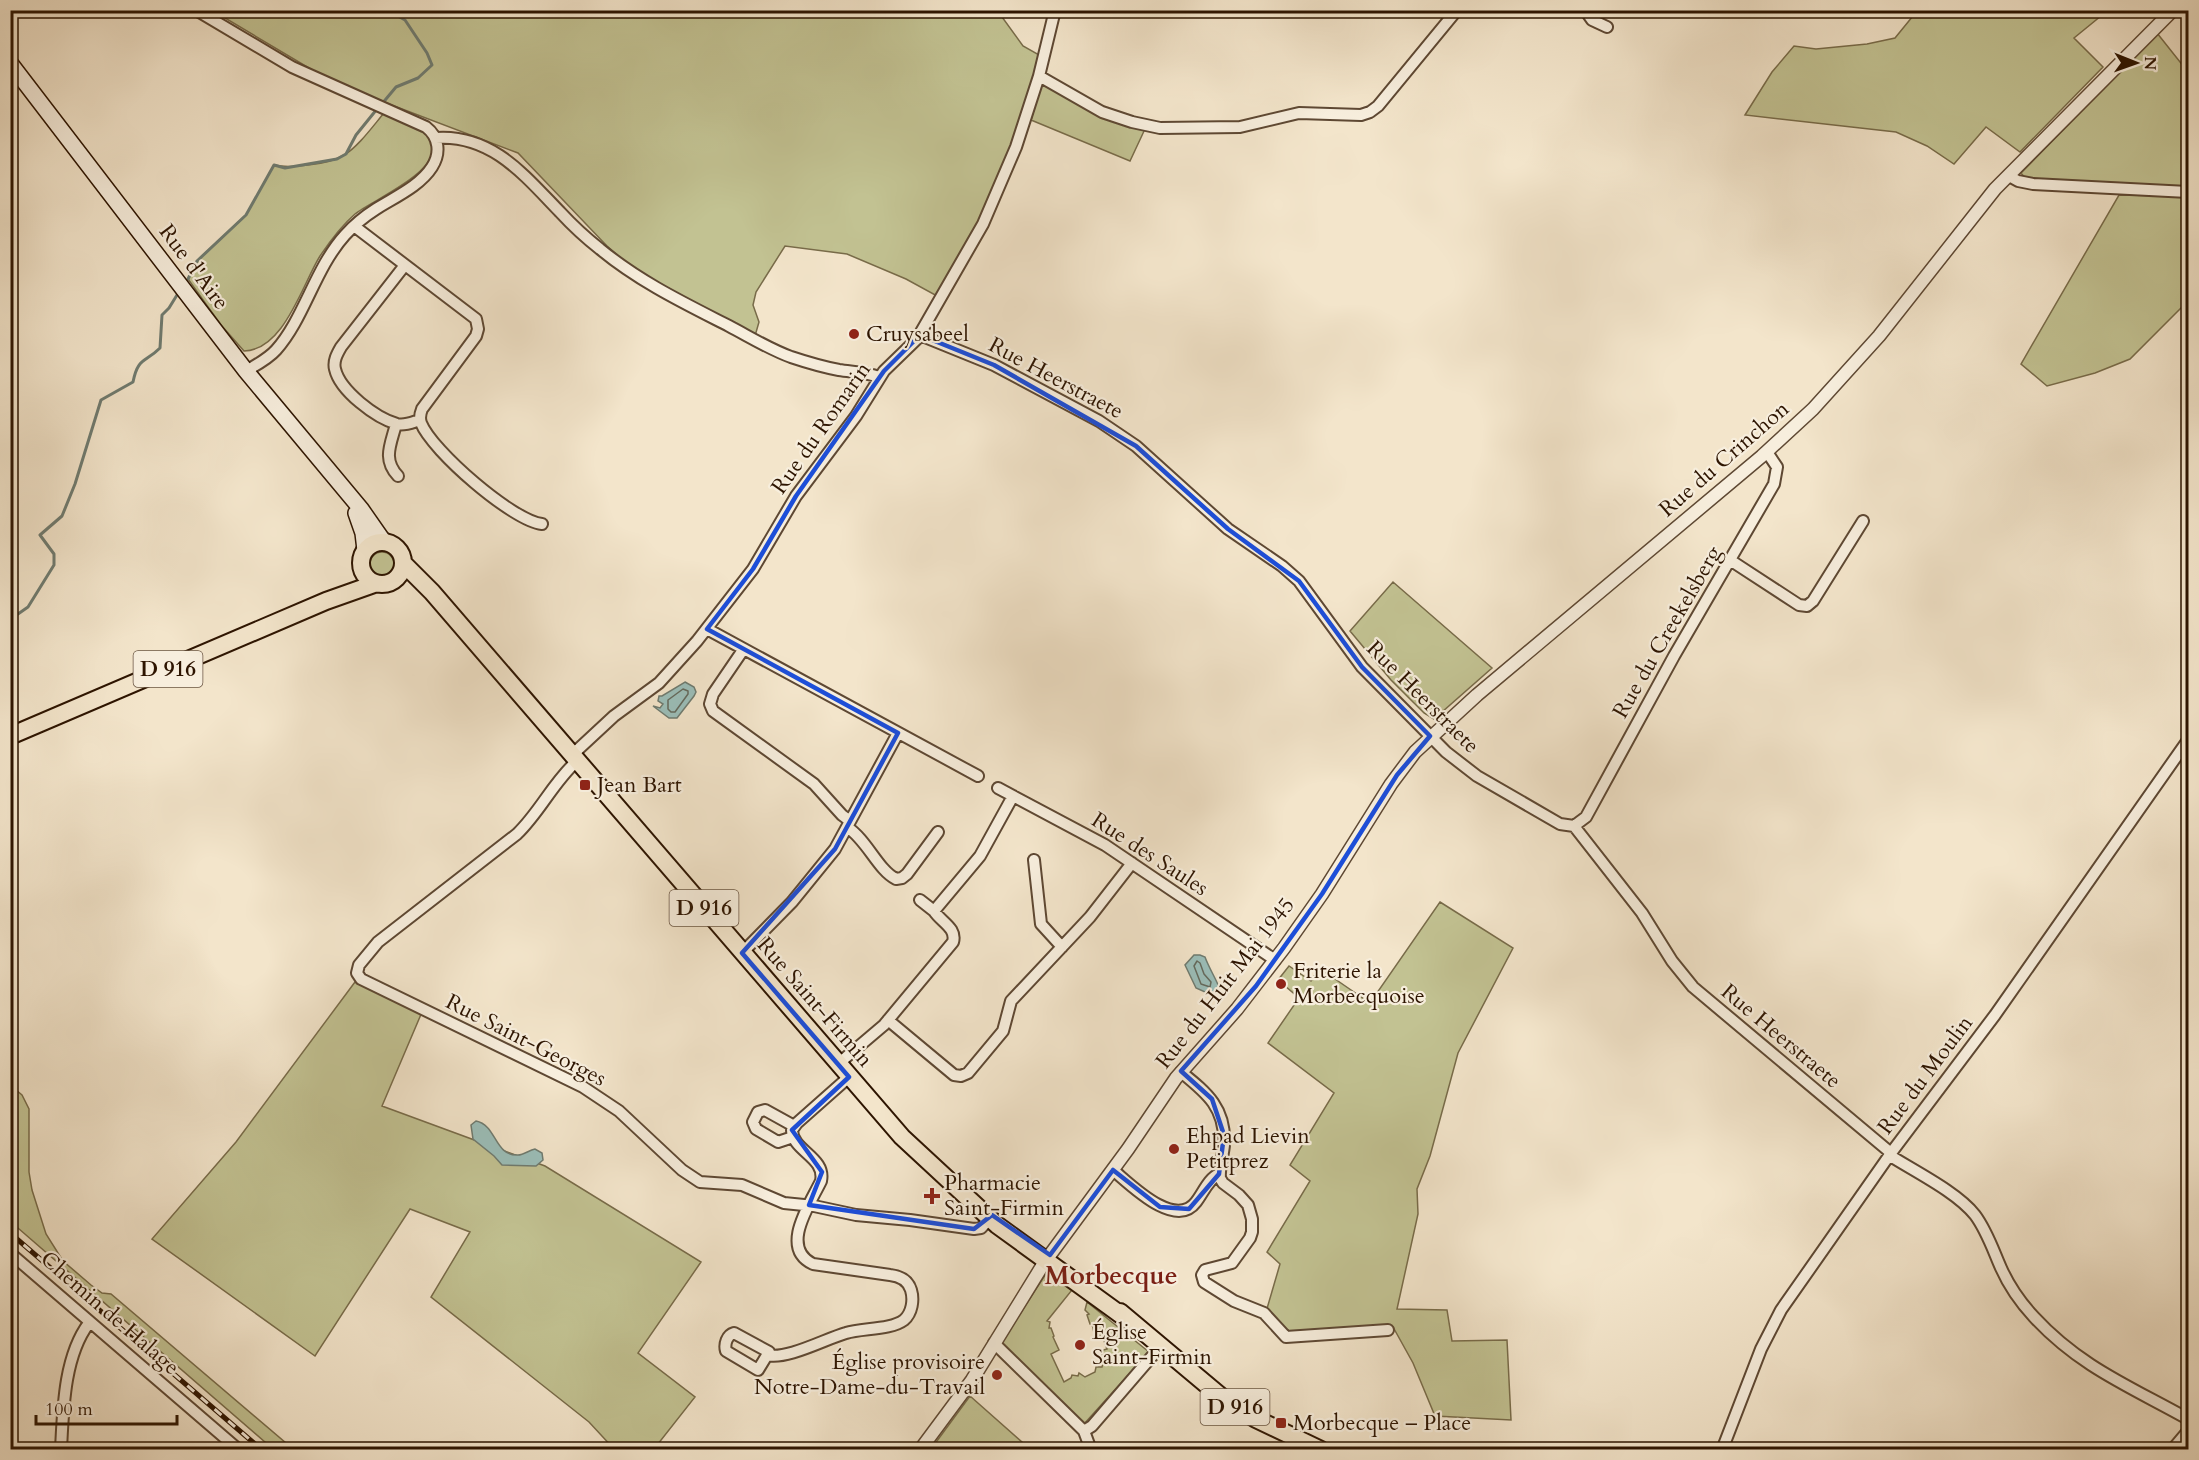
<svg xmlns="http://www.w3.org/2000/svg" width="2199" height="1460" viewBox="0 0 2199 1460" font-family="Cardo,serif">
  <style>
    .green { fill: #c2c292; stroke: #786b49; stroke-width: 1.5 }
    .water { fill: #9bbfba; stroke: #6f7b70; stroke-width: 1.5 }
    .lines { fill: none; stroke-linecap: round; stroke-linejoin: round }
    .shore { stroke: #646a5d; stroke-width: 1.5 }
    .stream { stroke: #6f7b70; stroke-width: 3 }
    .minor-casing { stroke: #5e4833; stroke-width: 14 }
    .tertiary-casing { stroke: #5e4833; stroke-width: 15 }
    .secondary-casing { stroke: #2d1400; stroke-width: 18 }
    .primary-casing { stroke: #2d1400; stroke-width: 20 }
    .minor { stroke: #f7eedd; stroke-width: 10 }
    .tertiary { stroke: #f7eedd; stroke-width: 12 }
    .secondary { stroke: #f7eedd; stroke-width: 15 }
    .primary { stroke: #f3e5cb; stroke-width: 16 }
    .rail-casing { stroke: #2d1400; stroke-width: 5 }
    .rail { stroke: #f7eedd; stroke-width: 3; stroke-dasharray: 9; stroke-linecap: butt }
    .marked { fill: none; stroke: #1d4ed8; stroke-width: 4.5; stroke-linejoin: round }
    .poi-dot { fill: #8f2418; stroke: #f7eedd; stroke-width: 2 }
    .labels { text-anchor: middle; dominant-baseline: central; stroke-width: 4.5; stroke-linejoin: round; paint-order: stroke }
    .shield { fill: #f7eedd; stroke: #6a5542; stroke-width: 1.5 }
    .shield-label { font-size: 21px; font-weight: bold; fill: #2d1400 }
    .street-label { font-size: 22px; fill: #2d1400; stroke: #f7eedd }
    .poi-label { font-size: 22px; fill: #2d1400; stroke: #f7eedd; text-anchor: start }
    .quarter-label { font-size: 26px; font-weight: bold; fill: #7a1f14; stroke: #f7eedd }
  </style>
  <rect width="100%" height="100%" fill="#f3e5cb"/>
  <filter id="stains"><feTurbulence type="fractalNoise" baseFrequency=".00333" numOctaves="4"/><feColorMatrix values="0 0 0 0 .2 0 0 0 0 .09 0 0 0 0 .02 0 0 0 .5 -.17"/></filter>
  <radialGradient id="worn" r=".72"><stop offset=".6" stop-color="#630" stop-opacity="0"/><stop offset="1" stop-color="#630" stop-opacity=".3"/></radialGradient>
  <path class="green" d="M231 10H1001L1002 17 1023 46 1041 56 1018 131 983 215 937 296 906 279 847 254 785 246 756 292 753 305 759 322 755 336 672 292 631 267 607 246 518 153 381 101 319 74 225 18Z
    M1917 11H2107L2074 38 2103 67 2020 152 1986 127 1954 164 1927 146 1896 132 1745 115 1772 72 1794 46 1816 49 1867 44 1895 38Z
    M2157 33 2188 72V187L2026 179 2021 173Z
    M1043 84 1145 129 1130 161 1031 120 1040 89Z
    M384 113C397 119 419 124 428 136 453 168 373 199 355 214 341 226 330 241 320 256 302 285 284 350 244 351L221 325 188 279 197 261 246 215 274 165C290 169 330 164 344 155 358 147 373 126 384 113Z
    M2119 195 2188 196V313L2181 308 2130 359 2095 373 2047 386 2021 364Z
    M370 564a12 12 0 1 1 24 0a12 12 0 1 1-24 0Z
    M1393 582 1492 668 1434 719 1424 713 1391 680 1350 631Z
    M1440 902 1513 948 1458 1053 1430 1156 1417 1189 1418 1214 1397 1309 1447 1310 1452 1341 1507 1340 1511 1420 1435 1416 1413 1363 1393 1327 1290 1332 1266 1312 1280 1264 1267 1252 1310 1181 1290 1165 1334 1093 1268 1043 1299 998 1278 980 1289 966 1311 981 1319 968 1370 1003Z
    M355 982 422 1012 382 1106 545 1166 701 1262 638 1353 695 1397 654 1449H614L589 1422 431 1297 470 1232 410 1209 315 1356 152 1239 236 1142Z
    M10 1085 22 1095 29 1109V1172L32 1190 46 1234 63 1261 91 1285 102 1293 111 1294 293 1449H273L11 1222Z
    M1047 1272 1072 1290 1047 1321 1050 1322 1049 1328H1051L1054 1336 1053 1337 1059 1350 1051 1354 1064 1382 1071 1378 1072 1375 1078 1376 1079 1373 1085 1377 1095 1372 1096 1367H1102L1104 1360 1110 1358 1108 1353 1102 1355 1100 1351 1107 1349 1102 1335 1095 1337 1092 1324H1090L1087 1315 1089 1314 1085 1310 1087 1302 1149 1352 1084 1424 1001 1343Z
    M970 1396 1030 1449H931Z"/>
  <path class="water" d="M685 682 694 687 696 692 694 696 677 718H669L653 706 660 708 663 704 658 701 659 696H662Z
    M1194 955H1200L1205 957C1209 968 1215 977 1219 987L1214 996 1196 988 1185 965Z
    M476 1121C497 1125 494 1156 518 1155 524 1155 529 1150 535 1149L542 1153 543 1160 536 1166 502 1165 494 1156 473 1139 471 1125Z"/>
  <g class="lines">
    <path class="shore" d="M683 689 688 691V694L675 712H671L668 709V700Z
      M1197 961 1200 963 1204 974 1211 982 1210 987 1201 984 1194 966Z"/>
    <path class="stream" d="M381 105 396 87 418 78 432 65 427 53 405 20 387 10
      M188 279 197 261 246 215 274 165 285 168 337 159 346 154 356 135 377 109
      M10 609 18 614 28 607 54 565V554L40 535 62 516 75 484 101 400 133 382C138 357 145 363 160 348L162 315 169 308 177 295"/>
    <defs>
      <path id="minor" d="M196 10 292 67 426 127C439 137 441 153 432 167 420 186 395 197 376 209 365 216 354 225 345 235 315 268 304 319 276 350 268 359 256 365 246 371
        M1585 10 1592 20 1607 27
        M1039 76 1102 112 1132 122 1160 128 1240 127 1299 113 1361 115 1370 112 1378 106 1457 10
        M436 138C492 134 525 176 560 212 572 225 586 238 600 249 640 282 684 303 729 326 750 337 769 349 791 357 806 362 823 367 839 370 852 372 867 372 879 377
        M2009 176 2018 181 2033 184 2188 192
        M354 226 476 319 478 329 476 336 422 409C420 414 419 418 421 423 432 451 513 521 542 524
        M405 265 341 347C337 354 333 361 335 369 340 391 376 418 397 424 405 426 413 422 420 420
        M920 335 994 365 1099 421 1136 446 1228 529 1282 566 1299 581 1362 667 1446 752 1477 776 1560 824 1574 826
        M396 424C391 444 382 459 398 476
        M1730 560 1799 605 1807 606 1813 601 1863 521
        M707 629 978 776
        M743 650 713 694 710 704 713 711 814 784 842 815 850 821
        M572 755 614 716 659 683 697 641 753 569 796 496 856 416 884 371 917 339 983 224 1016 147 1039 76 1055 10
        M577 761C554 781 540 812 517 834L378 942 359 965 357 973 361 979 583 1087 619 1111 682 1170 700 1182 742 1185 784 1203 814 1206 856 1215 910 1220 974 1229 981 1228 992 1216
        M998 788 1105 845 1275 960
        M1574 826 1642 913 1672 961 1693 987 1891 1153
        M1574 826 1586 817 1674 656 1774 484 1777 467 1767 452
        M847 827C867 840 878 870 896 879L902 878 907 874 938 832
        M1034 860 1041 924 1062 947
        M920 900 934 911
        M742 953 792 902 835 849 898 733
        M888 1020 954 1075 961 1076 968 1073 1003 1031 1011 1001 1090 917 1132 863
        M838 1064 884 1025 953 942C957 928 941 922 934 911L980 856 1013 796
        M1181 1072C1207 1093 1226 1108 1224 1145 1223 1156 1219 1167 1220 1178L1223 1183 1239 1195 1248 1205 1252 1219V1232L1250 1238 1232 1263 1205 1270 1202 1275 1204 1282 1234 1301 1264 1313 1286 1337 1388 1330
        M793 1137 778 1142 756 1129 753 1122 758 1112 765 1110 794 1126
        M1889 1155C1914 1171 1957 1192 1975 1215 1987 1231 1993 1250 2001 1268 2009 1286 2020 1302 2034 1317 2080 1367 2131 1387 2188 1419
        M1113 1170C1130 1184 1175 1230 1196 1202 1203 1193 1209 1178 1219 1174
        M10 1253 239 1450
        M734 1333 769 1352 758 1370 726 1351C724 1344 727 1335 734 1333Z
        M994 1343 1084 1431 1091 1450
        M767 1355C787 1360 825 1339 846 1333 862 1328 891 1330 904 1320 912 1313 914 1300 911 1290 908 1280 899 1276 890 1275L813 1264C779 1248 810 1204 821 1181 826 1157 792 1151 792 1130L797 1123 849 1077
        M1084 1431 1092 1426 1160 1347
        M61 1450C63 1409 64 1356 89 1323
        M1722 1450 1761 1349 1781 1310 1891 1153 1995 1015 2188 740
        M2172 1450 2188 1431"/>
      <path id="tertiary" d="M920 1450 972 1380 1044 1263 1128 1149 1176 1078 1237 1009 1284 948 1322 894 1391 784 1415 752 1477 695 1762 456 1813 409 1879 336 1995 189 2173 10"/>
      <path id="secondary" d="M10 63 246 371 361 509 384 542
        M356 513 363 533 365 550"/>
      <path id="primary" d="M361 563a21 21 0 1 1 42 0a21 21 0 1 1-42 0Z
        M403 563 432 592 902 1137 997 1225 1128 1320
        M10 736 326 601 374 584
        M1120 1312 1225 1400 1256 1419 1321 1450"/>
    </defs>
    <use href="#minor" class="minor-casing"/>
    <use href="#tertiary" class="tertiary-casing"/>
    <use href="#secondary" class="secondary-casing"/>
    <use href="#primary" class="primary-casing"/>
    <use href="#minor" class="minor"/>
    <use href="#tertiary" class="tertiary"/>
    <use href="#secondary" class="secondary"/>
    <use href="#primary" class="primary"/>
    <defs>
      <path id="rail" d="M10 1233 262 1450"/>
    </defs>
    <use href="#rail" class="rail-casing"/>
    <use href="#rail" class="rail"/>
  </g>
  <path class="marked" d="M920 335 994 365 1136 446 1228 529 1299 581 1362 667 1430 736 1397 775 1322 894 1256 986 1181 1071 1212 1099 1224 1135 1219 1174 1189 1209 1160 1207 1113 1170 1050 1255 992 1215 974 1229 809 1205 822 1172 792 1130 849 1077 742 953 835 849 898 733 707 629 753 569 796 496 884 371Z"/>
  <g class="poi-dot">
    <circle cx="854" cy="334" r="6"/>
    <rect x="579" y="779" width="12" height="12" rx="3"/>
    <circle cx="1281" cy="984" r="6"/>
    <circle cx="1174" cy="1149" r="6"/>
    <path d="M929 1187h6v6h6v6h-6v6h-6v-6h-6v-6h6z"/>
    <circle cx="1080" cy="1345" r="6"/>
    <circle cx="997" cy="1375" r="6"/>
    <rect x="1275" y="1417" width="12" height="12" rx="3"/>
  </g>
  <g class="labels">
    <g class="shield">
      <rect x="133.5" y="651" width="69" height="36" rx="4.5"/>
      <rect x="669.5" y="890" width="69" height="36" rx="4.5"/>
      <rect x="1200.5" y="1389" width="69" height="36" rx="4.5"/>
    </g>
    <g class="shield-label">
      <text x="168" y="669">D 916</text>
      <text x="704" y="908">D 916</text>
      <text x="1235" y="1407">D 916</text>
    </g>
    <g class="street-label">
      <text transform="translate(194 267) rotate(53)">Rue d'Aire</text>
      <text transform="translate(1056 378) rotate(28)">Rue Heerstraete</text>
      <text transform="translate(821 428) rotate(-55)">Rue du Romarin</text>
      <text transform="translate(1724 459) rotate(-41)">Rue du Crinchon</text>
      <text transform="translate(1667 632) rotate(-60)">Rue du Creekelsberg</text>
      <text transform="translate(1423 697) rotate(45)">Rue Heerstraete</text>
      <text transform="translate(1150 854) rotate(33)">Rue des Saules</text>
      <text transform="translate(1225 983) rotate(-52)">Rue du Huit Mai 1945</text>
      <text transform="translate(815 1002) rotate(49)">Rue Saint-Firmin</text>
      <text transform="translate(1781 1036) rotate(40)">Rue Heerstraete</text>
      <text transform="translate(526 1040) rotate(27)">Rue Saint-Georges</text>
      <text transform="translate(1925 1075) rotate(-53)">Rue du Moulin</text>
      <text transform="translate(110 1313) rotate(41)">Chemin de Halage</text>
    </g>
    <g class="poi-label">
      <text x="866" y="334">Cruysabeel</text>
      <text x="597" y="785">Jean Bart</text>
      <text x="1293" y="971">Friterie la<tspan x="1293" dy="25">Morbecquoise</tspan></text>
      <text x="1186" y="1136">Ehpad Lievin<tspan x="1186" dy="25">Petitprez</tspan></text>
      <text x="944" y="1183">Pharmacie<tspan x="944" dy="25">Saint-Firmin</tspan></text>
      <text x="1092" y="1332">Église<tspan x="1092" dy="25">Saint-Firmin</tspan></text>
      <text x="985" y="1362" text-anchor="end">Église provisoire<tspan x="985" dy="25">Notre-Dame-du-Travail</tspan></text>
      <text x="1293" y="1423">Morbecque – Place</text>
    </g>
    <g class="quarter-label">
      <text x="1111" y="1275">Morbecque</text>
    </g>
  </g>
  <rect width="2199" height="1460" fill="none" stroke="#f3e5cb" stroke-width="36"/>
  <rect x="12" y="12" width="2175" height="1436" fill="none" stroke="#2d1400" stroke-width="3"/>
  <rect x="18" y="18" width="2163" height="1424" fill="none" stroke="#2d1400" stroke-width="1.5"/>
  <g transform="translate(2136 63) rotate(91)" stroke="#f7eedd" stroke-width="4.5" paint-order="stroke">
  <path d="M0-4.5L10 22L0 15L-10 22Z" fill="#2d1400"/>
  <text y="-9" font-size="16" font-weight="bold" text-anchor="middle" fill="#2d1400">N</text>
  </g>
  <path d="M36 1415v9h141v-9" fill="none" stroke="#2d1400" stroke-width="3"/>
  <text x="45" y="1415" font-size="18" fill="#2d1400" stroke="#f7eedd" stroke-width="4.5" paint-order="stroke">100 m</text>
  <rect width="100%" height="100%" filter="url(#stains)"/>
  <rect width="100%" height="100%" fill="url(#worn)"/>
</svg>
